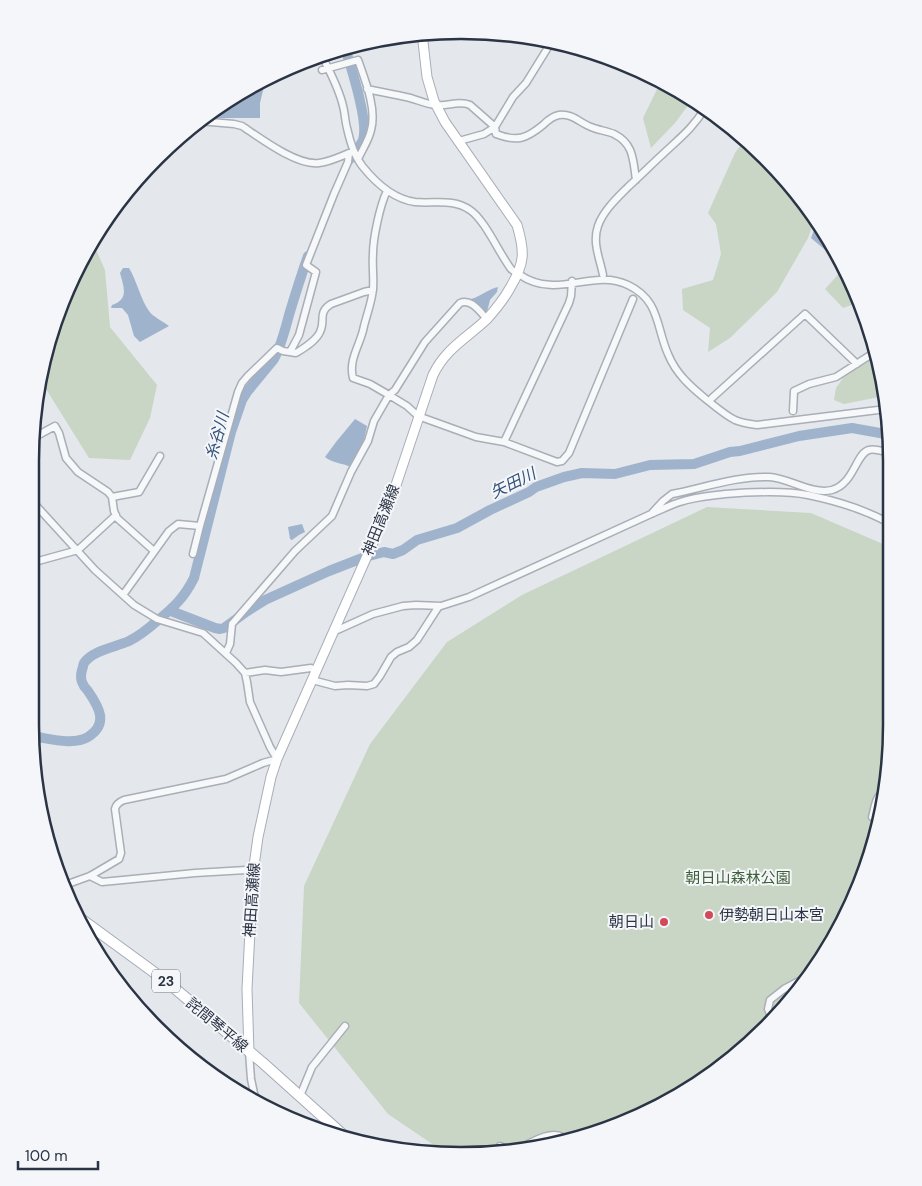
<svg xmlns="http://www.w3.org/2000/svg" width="922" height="1186" viewBox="0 0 922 1186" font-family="'DM Sans','Noto Sans JP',sans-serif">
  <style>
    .green { fill: #c9d6c5 }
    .water { fill: #9fb4cc }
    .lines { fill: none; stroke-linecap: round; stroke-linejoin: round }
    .river { stroke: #9fb4cc; stroke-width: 10 }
    .minor-casing { stroke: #a9aeb7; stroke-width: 9 }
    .secondary-casing { stroke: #a9aeb7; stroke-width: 11 }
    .primary-casing { stroke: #a3abb8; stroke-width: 12 }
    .minor { stroke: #f7f8fa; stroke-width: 6 }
    .secondary { stroke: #fff; stroke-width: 9 }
    .primary { stroke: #fff; stroke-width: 10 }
    .poi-dot { fill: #d1495b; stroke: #f4f6f9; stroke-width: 2 }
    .labels { text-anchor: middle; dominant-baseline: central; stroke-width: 4; stroke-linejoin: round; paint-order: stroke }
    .shield { fill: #f4f6f9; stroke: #676e7b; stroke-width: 1 }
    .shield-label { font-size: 14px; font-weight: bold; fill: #2b3445 }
    .street-label { font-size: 15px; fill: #2b3445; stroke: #f4f6f9 }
    .park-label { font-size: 15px; fill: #3f6138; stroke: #f4f6f9 }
    .poi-label { font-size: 15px; fill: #2b3445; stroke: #f4f6f9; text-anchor: start }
    .water-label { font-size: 16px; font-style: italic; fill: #34527a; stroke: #f4f6f9 }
    .rim { fill: none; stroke: #2b3445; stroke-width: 2.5 }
  </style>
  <rect width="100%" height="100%" fill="#e4e7ec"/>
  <path class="green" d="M658 78 692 100 675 123 651 148 643 118 660 83Z
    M745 139 785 177 815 218 808 238 777 292 730 338 708 352 710 328 683 310 682 289 713 280 721 254 716 224 708 213 735 153Z
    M94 245 105 270 110 327 157 385 150 418 130 460 89 458 41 381 53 323Z
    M844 268 860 302 843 308 825 289Z
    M876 355 884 395 879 397 844 404 834 400 836 388 843 378Z
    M707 507 811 513 883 544 891 556 892 725 884 809 859 890 819 965 766 1030 677 1098 573 1141 461 1156 447 1154 388 1114 299 1003 304 886 370 744 447 642 522 595Z"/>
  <path class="water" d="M266 78 260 103V118H217L211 112 245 88Z
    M817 222 834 245 843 266 839 265 837 260 811 238Z
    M123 268H129C137 281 140 298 149 311 153 317 163 321 169 326L140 342 134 336 128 315 122 308H111L112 305C129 299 124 288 120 273Z
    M498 287 497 292 490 300 487 312H482L471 299C480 297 488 289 498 287Z
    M355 419 367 426 364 440 351 467C342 463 332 463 325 457L336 442Z
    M302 524 305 532 299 535 292 540 290 539 288 527Z"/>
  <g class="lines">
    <path class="river" d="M345 48C351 67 369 122 363 140 360 147 353 154 349 160
      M171 611 215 628 220 629 224 628 246 612 265 600 329 571 365 557 384 552 393 554 403 550 417 540 457 528 490 510 529 492 536 487 564 477 582 473 615 474 650 465 694 464 730 452 740 451 799 436 852 428 891 435
      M31 736C48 738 73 746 88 737 109 724 99 707 88 691 85 688 83 685 82 682 80 677 81 674 82 670 83 668 83 665 84 663 93 650 116 647 129 641 139 636 148 629 157 621 174 607 184 598 194 578L231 432 242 400 247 392 274 359C281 346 285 330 289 315 295 295 301 276 308 256"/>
    <defs>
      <path id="minor" d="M321 54C329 70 339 88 343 106 345 113 345 121 347 128 350 142 354 156 363 167 376 183 393 199 415 202 434 204 453 198 470 210 485 220 499 253 511 269 514 272 517 273 520 275 557 300 593 268 628 285 660 300 656 327 668 354 676 374 691 387 707 400 716 407 725 415 735 420 742 423 749 424 757 425L886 409
        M322 70 358 60C365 80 377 109 371 130 369 140 362 150 358 159
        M367 89C380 92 393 94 406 97 416 99 425 104 436 105 447 107 458 100 470 105L495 127 496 134C517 142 526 139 543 125 547 121 553 116 559 115 572 113 580 123 591 127 598 130 607 131 614 134 634 144 633 160 636 180
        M199 121 234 124 242 126C260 138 297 166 319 163 330 162 341 156 352 152
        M459 141 484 134 495 127 513 97 526 83 552 41
        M387 191C380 205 373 238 373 254 372 266 374 277 373 289 372 301 367 314 364 326 361 344 348 359 353 378L370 384 389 395 395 390 425 342 460 303C471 298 480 312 487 319
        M603 275C600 259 592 243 598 226 603 211 617 198 628 187 640 176 652 164 664 153 680 138 694 127 705 108
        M290 352 299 335 316 272 306 265 334 194 348 162 349 153
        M712 398 805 314 857 364
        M793 411 794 391 809 384 836 377 875 352
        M31 439 55 426 59 433 66 458 78 472 108 492 112 497 114 511 117 518 154 551
        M504 442 569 303 571 296 572 281
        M112 497 139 492 160 456
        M31 500 95 570 134 605 157 619 203 633 236 663 245 673 247 682 250 702 270 747 277 759 263 763 226 779 124 800C119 802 116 804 115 809L121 853 119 859 90 876 65 885
        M652 513 663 501 672 494C703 488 736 476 769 477 789 478 812 495 832 490 854 484 856 453 869 450 875 448 884 452 891 453
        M193 554 200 526 238 392 242 383 248 376 277 348 283 351 296 353C304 348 316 341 320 332 326 320 317 313 331 304L364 292 373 290
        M31 563 78 550 116 515
        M123 595 169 531 178 524 200 526
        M333 632 373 614 403 606 416 605 441 606 469 597 651 514C661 510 670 505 680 502 694 497 709 496 725 494 751 492 783 490 808 495 837 501 866 510 891 524
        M226 653 230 644 232 624 295 551 332 516 351 472 368 441 374 421 389 395 407 406 418 416 476 437 504 442 557 462 562 461 569 453 633 299
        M245 673 265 670 281 672 311 668 316 670
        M312 680 335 686 348 685 367 686 374 684 380 676 391 657 397 652 409 647 417 640 439 606
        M872 817C875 807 875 795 886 790
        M90 876 102 882 195 873 246 870 253 873
        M773 1021 768 1009 770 1000 784 989 803 979
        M249 1052 251 1079 256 1103
        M300 1096 312 1067 345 1026
        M500 1146 508 1150
        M520 1148C531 1143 550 1130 562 1137 565 1138 566 1140 568 1142"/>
      <path id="secondary" d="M249 1052 247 989 253 873 258 837 271 777 277 759 375 538 395 488 433 375C446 348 467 338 487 319 496 309 504 299 510 288 525 263 525 252 517 225L445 122 434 101 427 77 422 33"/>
      <path id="primary" d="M77 916 166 981 263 1063 351 1142"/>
    </defs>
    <use href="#minor" class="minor-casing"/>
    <use href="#secondary" class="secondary-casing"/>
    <use href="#primary" class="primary-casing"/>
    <use href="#minor" class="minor"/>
    <use href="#secondary" class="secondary"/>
    <use href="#primary" class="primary"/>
  </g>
  <g class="poi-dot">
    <circle cx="709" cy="915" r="5"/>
    <circle cx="664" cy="922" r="5"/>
  </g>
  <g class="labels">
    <rect class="shield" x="152" y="969.5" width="28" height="23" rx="4"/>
    <g class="shield-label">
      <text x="166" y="981">23</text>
    </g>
    <g class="street-label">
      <text transform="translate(381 520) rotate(-68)">神田高瀬線</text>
      <text transform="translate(252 900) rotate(-86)">神田高瀬線</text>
      <text transform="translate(217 1025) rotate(40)">詫間琴平線</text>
    </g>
    <g class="park-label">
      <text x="738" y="878">朝日山森林公園</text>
    </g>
    <g class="poi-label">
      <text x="719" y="915">伊勢朝日山本宮</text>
      <text x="654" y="922" text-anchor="end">朝日山</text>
    </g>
    <g class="water-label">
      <text transform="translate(217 436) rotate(-75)">糸谷川</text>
      <text transform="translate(513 483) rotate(-26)">矢田川</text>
    </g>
  </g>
  <path d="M0 0H922V1186H0ZM461 39H461A422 422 0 0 1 883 461V725A422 422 0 0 1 461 1147H461A422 422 0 0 1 39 725V461A422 422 0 0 1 461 39Z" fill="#f4f6f9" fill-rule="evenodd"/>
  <path class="rim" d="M461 39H461A422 422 0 0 1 883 461V725A422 422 0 0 1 461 1147H461A422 422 0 0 1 39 725V461A422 422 0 0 1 461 39Z"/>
  <path d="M18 1161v8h80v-8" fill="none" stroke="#2b3445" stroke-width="2.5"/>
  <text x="25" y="1161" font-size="15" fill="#2b3445" stroke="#f4f6f9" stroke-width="4" paint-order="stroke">100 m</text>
</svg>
